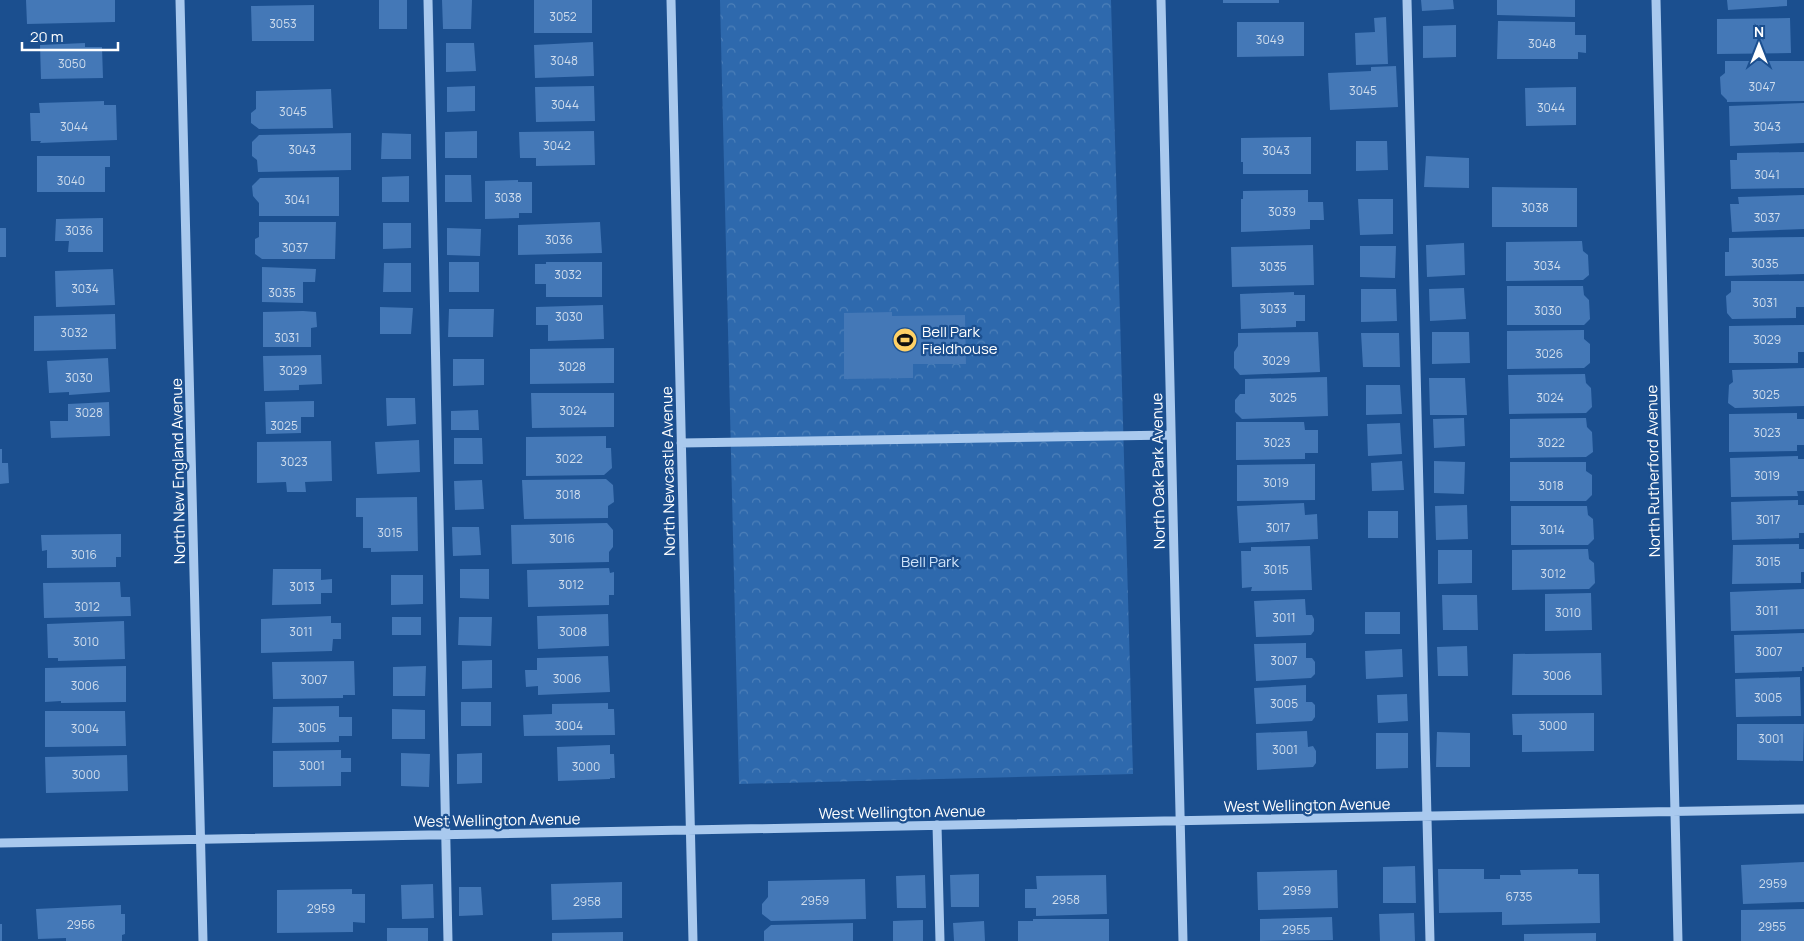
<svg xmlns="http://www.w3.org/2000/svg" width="1804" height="941" viewBox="0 0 1804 941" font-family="Manrope,sans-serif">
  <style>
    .park { fill: url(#park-crowns) }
    .building { fill: #4478b7 }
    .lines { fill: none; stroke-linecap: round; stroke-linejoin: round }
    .minor { stroke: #a9c9ee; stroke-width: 9 }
    .labels { text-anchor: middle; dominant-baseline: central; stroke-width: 4.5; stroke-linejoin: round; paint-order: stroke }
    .number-label { font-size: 12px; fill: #d0dded }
    .poi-label { font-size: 15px; fill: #fff; stroke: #1b4f8f; text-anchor: start }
    .street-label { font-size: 15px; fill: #fff; stroke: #1b4f8f }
    .park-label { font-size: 15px; fill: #cfe3fa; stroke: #1b4f8f }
  </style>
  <defs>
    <pattern id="park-crowns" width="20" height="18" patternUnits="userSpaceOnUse" patternTransform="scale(1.25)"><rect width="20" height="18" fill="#2e69ad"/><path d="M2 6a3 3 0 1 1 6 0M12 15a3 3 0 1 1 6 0" fill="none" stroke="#4d80b9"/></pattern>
  </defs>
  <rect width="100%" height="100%" fill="#1b4f8f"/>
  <path class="park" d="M720 0H1111L1133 774 739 784Z"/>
  <path class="building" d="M26 0H115V22L27 24Z
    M379 0H407V29H379Z
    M442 0H472L471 29H443Z
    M534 0H592V33H534Z
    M1223 0H1279V3H1223Z
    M1421 0H1453L1454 9 1422 11Z
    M1497 0H1575V17L1497 15Z
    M1727 0H1787V6L1728 10Z
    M314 5V41H252L251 6Z
    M1386 17 1388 64 1356 65 1355 33 1375 32 1374 18Z
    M1790 18 1791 53 1717 54V19Z
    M1498 21 1575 22V35H1586V53L1578 52V59H1497Z
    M1237 22H1304V56L1237 57Z
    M1456 25V57L1423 58V26Z
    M593 42 594 76 535 78 534 45Z
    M85 43V47H102L103 78 41 79 40 45Z
    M446 43H474L476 71 446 72Z
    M1725 61H1804V101L1727 102V100L1721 94 1720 77 1725 73Z
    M1396 66 1398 107 1330 110 1328 73 1371 71V67Z
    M475 86V111L447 112V87Z
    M594 86 595 121 536 122 535 87Z
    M1576 87V125L1526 126 1525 88Z
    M331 89 333 128 259 129 251 123V113L256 109V91Z
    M104 101V105H116L117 140 40 143 41 141H31L30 113H40L39 103Z
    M1804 103V143L1730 146 1729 106Z
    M477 131V158H445V132Z
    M594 131 595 165 536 166V158H520L519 132Z
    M351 133V170L258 172 257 160 252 156V142L259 135Z
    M382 133 411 134V159H381Z
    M1311 137V174H1243V162H1241V138Z
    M1356 141H1387L1388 170 1356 171Z
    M1804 152V188L1731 189 1730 160H1737V153Z
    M37 156H110V167H105V192H37Z
    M1426 156 1469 158V188L1424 187Z
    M445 175H471L472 202H445Z
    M409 176V202H382V177Z
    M339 177V216H259V203L253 196 252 186 260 178Z
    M518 180V182H532V213H519V218L485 219V181Z
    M1492 187 1577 188V227H1492Z
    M1308 190V202H1323L1324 220H1310V229L1241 232V199H1243V191Z
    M1804 195V229L1732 232 1730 204H1739L1738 197Z
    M1358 199H1393V234L1360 235Z
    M103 218V252H68L69 241H55L56 219Z
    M259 222H336L335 259H262L255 254V239L259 237Z
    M600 222 602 253 518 255V225Z
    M383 223H411V248L383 249Z
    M0 228H6V257H0Z
    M447 228 481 229 480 256 447 255Z
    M1804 237V274L1725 276V252H1729V238Z
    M1582 241 1583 251 1588 255 1589 275 1583 280 1506 281V242Z
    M1464 243 1465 275 1427 277 1426 245Z
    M1313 245 1314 285 1232 287 1231 247Z
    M1360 246H1396L1395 278 1360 277Z
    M449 262H479V292H449Z
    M546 262H602V297H546V284H535V264H546Z
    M384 263H411V292H383Z
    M262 267 316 269 315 282H303V303L262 302Z
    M113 269 115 305 56 307 55 271Z
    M1731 281H1804V307H1796V318L1732 319 1727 313 1726 296 1731 292Z
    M1507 286H1583L1584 295 1589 300 1590 319 1584 325H1507Z
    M1464 288 1466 319 1430 321 1429 289Z
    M1361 289H1396L1397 321 1361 322Z
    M1294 292V295H1305V321H1296V327L1241 329 1240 294Z
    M603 305 604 339 548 341V325H536V307Z
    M380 307 413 308 411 334H380Z
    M449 309H494L493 337H448Z
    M303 311 316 312 317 327 311 328V347H263V312Z
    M892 312V316L965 315 966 364H913V378L844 379V313Z
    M115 314 116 349 34 351V316Z
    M1804 325V352H1798V363H1729V326Z
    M1584 330V339L1590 344V363L1584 368 1507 369V331Z
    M1318 332 1320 372 1240 375 1234 368V352L1238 346V333Z
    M1432 332H1469L1470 363 1432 364Z
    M1361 333H1399L1400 367H1363Z
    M614 348V383L530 384V349Z
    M321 355 322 384 299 385V390L264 391 263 356Z
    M108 358 110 392 69 395V392L49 393 47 361Z
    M453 359H484V385L453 386Z
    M1804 368V406L1735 408 1728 403 1729 385 1733 382 1732 370Z
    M1585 374 1586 383 1591 388 1592 407 1586 413 1509 414 1508 375Z
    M1327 377 1328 416 1242 419 1235 412V400L1240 394H1245V379Z
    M1429 378H1465L1467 415H1430Z
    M1366 385H1400L1402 414 1366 415Z
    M531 393H614V427L532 428Z
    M386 398H415L416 424 387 426Z
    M314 401V417H301V433L266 434 265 402Z
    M109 402 110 436 51 438 50 421H68V404Z
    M478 410 479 430H451V411Z
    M1797 413V419H1804V445H1797V451L1729 452V414Z
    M1464 418 1465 446 1434 448 1433 419Z
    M1586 418 1587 427 1592 432 1593 452 1586 457 1510 458V419Z
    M1236 422H1304L1305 430H1318V453H1305V459L1236 460Z
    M1400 423 1402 454 1368 456 1367 424Z
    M606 436V448H611L612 468 604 475 526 476V437Z
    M454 438H482L483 464H454Z
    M419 440 420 472 377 474 375 442Z
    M331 441 332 481 305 482 306 492H287L286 482 257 483V442Z
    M0 449H2V463H8L9 483 0 484Z
    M1798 456V459H1804V491H1797L1798 496 1731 497 1730 458Z
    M1402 461 1404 490 1372 491 1371 463Z
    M1434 461 1465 462 1464 494 1434 493Z
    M1510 462H1586V471L1592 475V495L1586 501H1510Z
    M1315 464V500L1237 501V465Z
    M606 479 613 485 614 502 608 506V518L524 519 522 480Z
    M482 480 484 509 455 510 454 481Z
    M417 497 418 551 371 552V548H363V517H356V498Z
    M1798 500V505H1804V533H1799V538L1732 540 1731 502Z
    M1304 503 1305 515 1317 514 1318 539 1239 543 1237 506Z
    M1467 505 1468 539 1436 540 1435 506Z
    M1511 506H1587L1588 515 1593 519 1594 539 1588 545H1511Z
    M1368 511H1398V538H1368Z
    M607 523 613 530V547L609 552V562L512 564 511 525Z
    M452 527H479L481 555 453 556Z
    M121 534V557H116V567L47 568V550L42 551 41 535Z
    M1799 544V549H1804V572H1801V583L1732 584 1733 545Z
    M1310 546 1312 590 1251 591 1252 587 1242 588 1241 551H1251V547Z
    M1588 549 1589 559 1594 563 1595 583 1589 589 1512 590V550Z
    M1438 550H1472V583L1438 584Z
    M609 568 610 573 614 572V595H609V605L528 607 527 570Z
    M273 569H321V580L332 579V593H321V604L272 605Z
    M460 569H489V599L460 598Z
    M391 575H423V604L391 605Z
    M120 582 121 597H130L131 616 44 618 43 583Z
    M1804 589V629L1731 631 1730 592Z
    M1591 593 1592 630 1545 631V594Z
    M1442 595H1477L1478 630H1443Z
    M1305 599 1306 615H1312L1314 619V631L1311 635 1256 637 1254 601Z
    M1365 612H1400V634H1365Z
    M608 614 609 646 538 649 537 616Z
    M331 616V623H341V639H333L332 651 261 653V619Z
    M392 617H421V635H392Z
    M459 617H492L491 646 458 645Z
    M124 621 125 659 58 661V658H48L47 624Z
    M1804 633V667H1802V671L1735 673 1734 635Z
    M1306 643V658H1312L1315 662V674L1311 678 1256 681 1254 644Z
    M1467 646 1468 676H1438L1437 647Z
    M1402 649 1403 677 1366 679 1365 651Z
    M1601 653 1602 695H1512L1513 654Z
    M608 656 610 692 538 695V686L526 687 525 670H537V658Z
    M492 660V688L462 689V661Z
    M354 661 355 695H343V698L273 699 272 662Z
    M126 666V702L61 703V701L45 702V668Z
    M426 666 425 696H393V667Z
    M1800 677 1801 716 1736 717 1735 679Z
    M1306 685V702H1312L1315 705V717L1312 721 1256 724 1254 688Z
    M1407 694 1408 721 1378 723 1377 695Z
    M461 702H491V726H461Z
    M608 703V709H614L615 735 524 736 523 715 552 714V704Z
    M339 706V717H352V736H339V742L272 743 273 707Z
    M392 709 425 710V739H392Z
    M45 711H125L126 746 45 747Z
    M1594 713V751L1522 752V735H1513L1512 714Z
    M1737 724H1804L1803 761 1737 760Z
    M1307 731 1308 747 1313 746 1316 751V763L1313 767 1257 770 1256 733Z
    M1437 732 1470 733V767H1436Z
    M1376 733H1408V768L1376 769Z
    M610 745V754H614L615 778H610V779L558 781 557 747Z
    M341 750V758H351V772H341V786L273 787V751Z
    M401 753 430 754 429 787 401 786Z
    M482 753V783L457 784V754Z
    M127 755 128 791 46 793 45 757Z
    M1804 862V902L1743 904 1741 865Z
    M1415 866 1416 903H1383V867Z
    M1438 869H1484V879H1500V875H1521L1520 870 1578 869V874H1599L1600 923 1502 925V912L1439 913Z
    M1337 870 1338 908 1258 910 1257 872Z
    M979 874V907H951L950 875Z
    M925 875 926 908H897L896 876Z
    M1106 875 1107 914 1036 916V908H1025V889H1037L1036 876Z
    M865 879 866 919 771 921 762 914V904L768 897V881Z
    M622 882V918L552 920 551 884Z
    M433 884 434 918 402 919 401 885Z
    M459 887H481L483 915 459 916Z
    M352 889V894H365V923L353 922V932L277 933V890Z
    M121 905V914H125V934L122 935V941H66V938L38 939 36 909Z
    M1804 909V941H1741V910Z
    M1414 913 1415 941H1380L1379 914Z
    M1332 917 1333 940 1260 941V919Z
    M1033 919H1109V941H1018V921H1033Z
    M923 920V941H893V921Z
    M984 921 985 941H954L953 923Z
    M853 923V941H764V931L771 925Z
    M0 924H2V941H0Z
    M387 928H428V941H387Z
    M623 932V941H552V933Z
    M1596 933V941H1524V934Z"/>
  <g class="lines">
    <path class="minor" d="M180 0 203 941
      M428 0 448 941
      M671 0 693 941
      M1161 0 1183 941
      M1407 0 1430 941
      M1656 0 1678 941
      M681 443 1171 435
      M937 825 940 941
      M0 843 1804 809"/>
  </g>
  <defs>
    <symbol id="stadium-disc" viewBox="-11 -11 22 22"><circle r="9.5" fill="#ffd166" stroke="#1b4f8f"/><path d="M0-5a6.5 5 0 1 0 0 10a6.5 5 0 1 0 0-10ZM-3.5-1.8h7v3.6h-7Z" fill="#111"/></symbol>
  </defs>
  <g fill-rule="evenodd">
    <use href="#stadium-disc" x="891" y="326" width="28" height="28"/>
  </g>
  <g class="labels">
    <g class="number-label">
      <text x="563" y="16">3052</text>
      <text x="283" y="23">3053</text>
      <text x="1270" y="39">3049</text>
      <text x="1542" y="43">3048</text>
      <text x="564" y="60">3048</text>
      <text x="72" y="63">3050</text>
      <text x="1762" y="86">3047</text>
      <text x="1363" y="90">3045</text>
      <text x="565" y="104">3044</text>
      <text x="1551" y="107">3044</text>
      <text x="293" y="111">3045</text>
      <text x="74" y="126">3044</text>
      <text x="1767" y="126">3043</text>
      <text x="557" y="145">3042</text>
      <text x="302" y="149">3043</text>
      <text x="1276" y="150">3043</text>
      <text x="1767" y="174">3041</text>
      <text x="71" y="180">3040</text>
      <text x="508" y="197">3038</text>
      <text x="297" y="199">3041</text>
      <text x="1535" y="207">3038</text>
      <text x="1282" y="211">3039</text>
      <text x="1767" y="217">3037</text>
      <text x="79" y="230">3036</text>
      <text x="559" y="239">3036</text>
      <text x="295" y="247">3037</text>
      <text x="1765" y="263">3035</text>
      <text x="1547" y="265">3034</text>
      <text x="1273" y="266">3035</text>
      <text x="568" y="274">3032</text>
      <text x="85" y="288">3034</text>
      <text x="282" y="292">3035</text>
      <text x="1765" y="302">3031</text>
      <text x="1273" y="308">3033</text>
      <text x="1548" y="310">3030</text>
      <text x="569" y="316">3030</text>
      <text x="74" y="332">3032</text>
      <text x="287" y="337">3031</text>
      <text x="1767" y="339">3029</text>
      <text x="1549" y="353">3026</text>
      <text x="1276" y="360">3029</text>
      <text x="572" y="366">3028</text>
      <text x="293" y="370">3029</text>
      <text x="79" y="377">3030</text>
      <text x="1766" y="394">3025</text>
      <text x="1283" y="397">3025</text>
      <text x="1550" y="397">3024</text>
      <text x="573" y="410">3024</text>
      <text x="89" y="412">3028</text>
      <text x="284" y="425">3025</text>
      <text x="1767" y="432">3023</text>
      <text x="1277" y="442">3023</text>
      <text x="1551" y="442">3022</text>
      <text x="569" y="458">3022</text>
      <text x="294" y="461">3023</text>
      <text x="1767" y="475">3019</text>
      <text x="1276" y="482">3019</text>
      <text x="1551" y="485">3018</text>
      <text x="568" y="494">3018</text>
      <text x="1768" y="519">3017</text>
      <text x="1278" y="527">3017</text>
      <text x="1552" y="529">3014</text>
      <text x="390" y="532">3015</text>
      <text x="562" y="538">3016</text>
      <text x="84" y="554">3016</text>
      <text x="1768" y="561">3015</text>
      <text x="1276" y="569">3015</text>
      <text x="1553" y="573">3012</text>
      <text x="571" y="584">3012</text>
      <text x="302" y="586">3013</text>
      <text x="87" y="606">3012</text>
      <text x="1767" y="610">3011</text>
      <text x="1568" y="612">3010</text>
      <text x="1284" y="617">3011</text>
      <text x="301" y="631">3011</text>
      <text x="573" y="631">3008</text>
      <text x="86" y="641">3010</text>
      <text x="1769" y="651">3007</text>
      <text x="1284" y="660">3007</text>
      <text x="1557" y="675">3006</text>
      <text x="567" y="678">3006</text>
      <text x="314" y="679">3007</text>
      <text x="85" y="685">3006</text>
      <text x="1768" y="697">3005</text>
      <text x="1284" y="703">3005</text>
      <text x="569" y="725">3004</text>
      <text x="1553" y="725">3000</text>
      <text x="312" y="727">3005</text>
      <text x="85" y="728">3004</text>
      <text x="1771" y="738">3001</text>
      <text x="1285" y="749">3001</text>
      <text x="312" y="765">3001</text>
      <text x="586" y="766">3000</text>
      <text x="86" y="774">3000</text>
      <text x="1773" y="883">2959</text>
      <text x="1297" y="890">2959</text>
      <text x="1519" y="896">6735</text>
      <text x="1066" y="899">2958</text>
      <text x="815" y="900">2959</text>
      <text x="587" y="901">2958</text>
      <text x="321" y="908">2959</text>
      <text x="81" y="924">2956</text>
      <text x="1772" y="926">2955</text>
      <text x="1296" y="929">2955</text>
    </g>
    <g class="poi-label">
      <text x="922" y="331">Bell Park<tspan x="922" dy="17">Fieldhouse</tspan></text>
    </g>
    <g class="street-label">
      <text transform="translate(178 471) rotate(-91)">North New England Avenue</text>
      <text transform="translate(668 471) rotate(-91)">North Newcastle Avenue</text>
      <text transform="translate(1158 471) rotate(-91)">North Oak Park Avenue</text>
      <text transform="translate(1653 471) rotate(-91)">North Rutherford Avenue</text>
      <text transform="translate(1307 805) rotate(-1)">West Wellington Avenue</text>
      <text transform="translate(902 812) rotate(-1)">West Wellington Avenue</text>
      <text transform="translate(497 820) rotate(-1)">West Wellington Avenue</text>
    </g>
    <g class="park-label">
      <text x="930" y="561">Bell Park</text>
    </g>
  </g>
  <g transform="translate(1759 45)" stroke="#1b4f8f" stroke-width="4" paint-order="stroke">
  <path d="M0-4L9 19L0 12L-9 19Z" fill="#ffffff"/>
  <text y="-8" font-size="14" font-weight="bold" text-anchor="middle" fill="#ffffff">N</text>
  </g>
  <path d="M22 42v8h96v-8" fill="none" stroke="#ffffff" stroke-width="2.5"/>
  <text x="30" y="42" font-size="15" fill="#ffffff" stroke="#1b4f8f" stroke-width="4" paint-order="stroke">20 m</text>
</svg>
